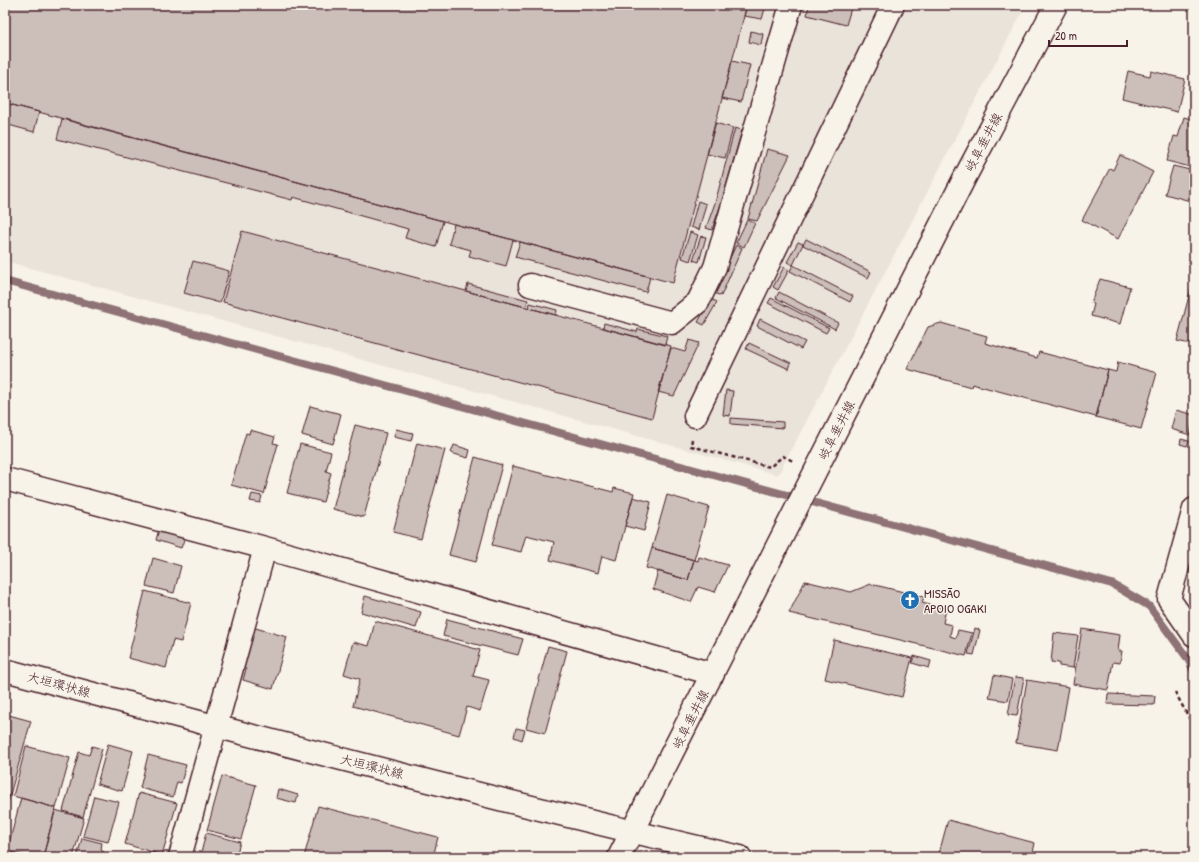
<svg xmlns="http://www.w3.org/2000/svg" width="1199" height="862" viewBox="0 0 1199 862" font-family="'Patrick Hand','Klee One',sans-serif">
  <style>
    .built { fill: #eae3da }
    .lines { fill: none; stroke-linecap: round; stroke-linejoin: round }
    .stream { stroke: #8e7275; stroke-width: 8 }
    .building { fill: #ccbfb9; stroke: #4a1f2b }
    .minor-casing { stroke: #4a1f2b; stroke-width: 25 }
    .major-casing { stroke: #4a1f2b; stroke-width: 25 }
    .path { stroke: #4a1f2b; stroke-width: 2.5; stroke-dasharray: 4 3; stroke-linecap: butt }
    .minor { stroke: #f7f3e8; stroke-width: 22 }
    .major { stroke: #f7f3e8; stroke-width: 22 }
    .labels { text-anchor: middle; dominant-baseline: central; stroke-width: 3; stroke-linejoin: round; paint-order: stroke }
    .street-label { font-size: 13px; fill: #4a1f2b; stroke: #f7f3e8 }
    .poi-label { font-size: 13px; fill: #4a1f2b; stroke: #f7f3e8; text-anchor: start }
  </style>
  <rect width="100%" height="100%" fill="#f7f3e8"/>
  <filter id="ink" filterUnits="userSpaceOnUse"><feTurbulence type="fractalNoise" baseFrequency=".025" numOctaves="2"/><feDisplacementMap in="SourceGraphic" scale="8" xChannelSelector="R" yChannelSelector="G"/><feConvolveMatrix kernelMatrix="1 2 1 2 8 2 1 2 1" color-interpolation-filters="sRGB"/></filter>
  <g filter="url(#ink)">
    <path class="built" d="M5 5H1026L778 475 5 261Z"/>
    <g class="lines">
      <path class="stream" d="M5 281 1112 584 1149 606 1188 659 1194 671"/>
    </g>
    <path class="building" d="M6 5H747L673 283 5 103Z
      M747 5H766L762 19 744 16Z
      M809 5H852L846 25 807 15Z
      M751 31 763 34 761 45 749 42Z
      M732 61 750 65 741 102 722 98Z
      M1128 71 1150 76 1151 71 1185 79 1177 112 1122 98Z
      M5 103 39 112 34 132 5 124Z
      M1184 117 1194 120V168L1167 161 1174 136 1178 137Z
      M62 119 443 221 436 247 405 238 408 229 293 197 292 200 57 139Z
      M715 123 733 128 725 158 707 154Z
      M735 128 742 130 721 204 712 230 706 228 715 203Z
      M767 149 790 155 757 221 748 219Z
      M1120 155 1153 172 1118 239 1082 220 1110 168 1113 170Z
      M1173 166 1194 171V202L1165 194Z
      M698 201 706 204 699 230 691 227Z
      M747 220 755 223 744 247 736 243Z
      M454 224 513 240 506 266 469 256 471 250 449 244Z
      M242 231 671 346 652 418 223 302Z
      M690 232 698 235 690 261 682 258Z
      M701 236 706 237 699 262 693 260Z
      M806 239 871 272 868 278 803 245Z
      M520 242 650 277 646 292 515 257Z
      M798 242 803 244 793 265 787 262Z
      M736 245 742 248 721 296 714 293Z
      M193 261 229 271 220 303 184 293Z
      M793 265 853 296 850 302 790 271Z
      M784 267 789 270 778 290 773 287Z
      M1100 279 1130 287 1120 324 1091 316 1094 304 1091 303Z
      M1193 281H1194V345L1177 341Z
      M468 284 528 300 526 307 466 291Z
      M779 292 838 323 835 329 776 298Z
      M771 298 829 328 826 333 768 303Z
      M711 299 717 302 704 325 698 322Z
      M530 303 557 310 556 315 529 308Z
      M760 319 805 342 801 349 757 326Z
      M604 323 637 332 638 329 667 336 665 345 603 328Z
      M941 323 987 336 985 343 1037 358 1039 352 1108 370 1096 417 972 384 971 387 907 369 928 327Z
      M689 340 699 343 674 396 658 392 671 348 685 352Z
      M749 343 791 363 789 369 746 349Z
      M1118 362 1157 373 1141 429 1096 417 1108 370 1116 372Z
      M726 390 733 391 730 416 723 415Z
      M310 406 341 414 333 444 302 435Z
      M1176 410 1194 415 1190 435 1171 429Z
      M731 418 783 422V428L731 424Z
      M355 425 386 433 364 517 333 509Z
      M396 429 413 433 411 441 394 437Z
      M250 430 275 437 273 443 278 444 264 494 231 485 246 433 249 434Z
      M1181 439 1189 441 1187 446 1180 444Z
      M417 443 445 450 421 539 393 532Z
      M300 444 331 452 326 471 331 473 323 502 287 493Z
      M454 445 470 450 468 458 451 453Z
      M475 457 502 465 476 562 449 555Z
      M513 466 613 492 614 488 634 493 616 560 602 556 598 573 550 560 554 542 526 535 521 552 492 545Z
      M252 494 262 496 260 503 250 501Z
      M667 495 709 507 694 560 652 548Z
      M633 497 651 502 644 531 625 526Z
      M159 529 185 537 181 548 156 540Z
      M652 548 694 560 688 580 646 568Z
      M699 557 728 565 715 592 698 587 691 602 653 589 658 571 688 580 694 560 698 561Z
      M153 558 181 566 174 593 146 586Z
      M805 581 851 592 871 584 924 597 922 603 946 609 943 623 952 625 950 636 956 638 958 630 972 633 966 656 789 613Z
      M1194 585V596H1191Z
      M145 591 191 603 181 642 173 640 166 668 128 658Z
      M365 596 421 612 416 628 361 612Z
      M447 619 523 639 518 655 443 636Z
      M375 621 480 650 473 676 489 680 480 711 467 707 459 735 353 706 360 679 344 674 353 642 369 646Z
      M252 627 287 637 273 689 243 680 246 669 241 667Z
      M975 628 980 630 974 655 968 654Z
      M1082 629 1120 635 1118 651H1122L1120 663 1113 662 1108 690 1073 684Z
      M1054 633 1078 636 1073 668 1059 666V663L1051 662Z
      M834 640 912 658 902 697 825 679Z
      M548 646 567 651 545 733 526 728Z
      M914 656 931 661 929 668 912 663Z
      M994 675 1012 679 1008 701 989 698Z
      M1015 677 1024 678 1017 716 1008 715Z
      M1027 680 1069 687 1058 750 1016 743Z
      M1108 694 1155 696 1154 705 1107 704Z
      M5 714 31 721 5 812Z
      M516 728 525 730 522 740 514 737Z
      M108 744 133 751 122 791 97 784Z
      M26 746 70 758 56 808 13 796Z
      M92 746 102 749 83 817 63 811 79 752 89 755Z
      M148 755 186 765 181 783 177 782 173 797 140 788Z
      M222 776 256 785 241 839 207 830Z
      M278 789 298 795 296 803 276 798Z
      M139 793 177 803 162 855 125 844Z
      M94 796 119 802 108 842 83 836Z
      M21 798 56 808 43 857H30L7 851Z
      M318 806 438 837 433 857H304Z
      M55 810 84 818 73 857H43Z
      M948 820 1035 843 1032 857H938Z
      M206 833 240 842 236 857H200Z
      M82 838 102 843 101 850 104 852 103 857H77Z
      M149 852 166 857H148Z"/>
    <g class="lines">
      <defs>
        <path id="minor" d="M530 285 672 323 698 302 715 267 791 5
          M695 416 893 5
          M5 479 265 548 713 674
          M1194 509 1169 599 1194 635
          M180 857 265 548"/>
        <path id="major" d="M5 670C249 736 494 800 740 857
          M619 857 965 177 1056 5"/>
      </defs>
      <use href="#minor" class="minor-casing"/>
      <use href="#major" class="major-casing"/>
      <path class="path" d="M692 439 691 446 770 467 783 456 793 461
        M1175 692 1194 727"/>
      <use href="#minor" class="minor"/>
      <use href="#major" class="major"/>
    </g>
  </g>
  <defs>
    <symbol id="church-disc" viewBox="-11 -11 22 22"><circle r="9.5" fill="#1f6fb2" stroke="#f7f3e8"/><path d="M-1.2-6h2.4v3.5h3.3v2.4h-3.3V6h-2.4V-.1h-3.3v-2.4h3.3Z" fill="#fff"/></symbol>
  </defs>
  <g fill-rule="evenodd">
    <use href="#church-disc" x="899" y="589" width="22" height="22"/>
  </g>
  <g class="labels">
    <g class="street-label">
      <text transform="translate(983 142) rotate(-62)">岐阜垂井線</text>
      <text transform="translate(836 430) rotate(-63)">岐阜垂井線</text>
      <text transform="translate(59 684) rotate(15)">大垣環状線</text>
      <text transform="translate(690 719) rotate(-63)">岐阜垂井線</text>
      <text transform="translate(372 766) rotate(14)">大垣環状線</text>
    </g>
    <g class="poi-label">
      <text x="924" y="593">MISSĀO<tspan x="924" dy="15">APOIO OGAKI</tspan></text>
    </g>
  </g>
  <rect width="1199" height="862" fill="none" stroke="#f7f3e8" stroke-width="20"/>
  <rect x="10" y="10" width="1179" height="842" fill="none" stroke="#4a1f2b" stroke-width="1.5" filter="url(#ink)"/>
  <path d="M1049 40v6h78v-6" fill="none" stroke="#4a1f2b" stroke-width="2"/>
  <text x="1055" y="40" font-size="12" fill="#4a1f2b" stroke="#f7f3e8" stroke-width="3" paint-order="stroke">20 m</text>
</svg>
